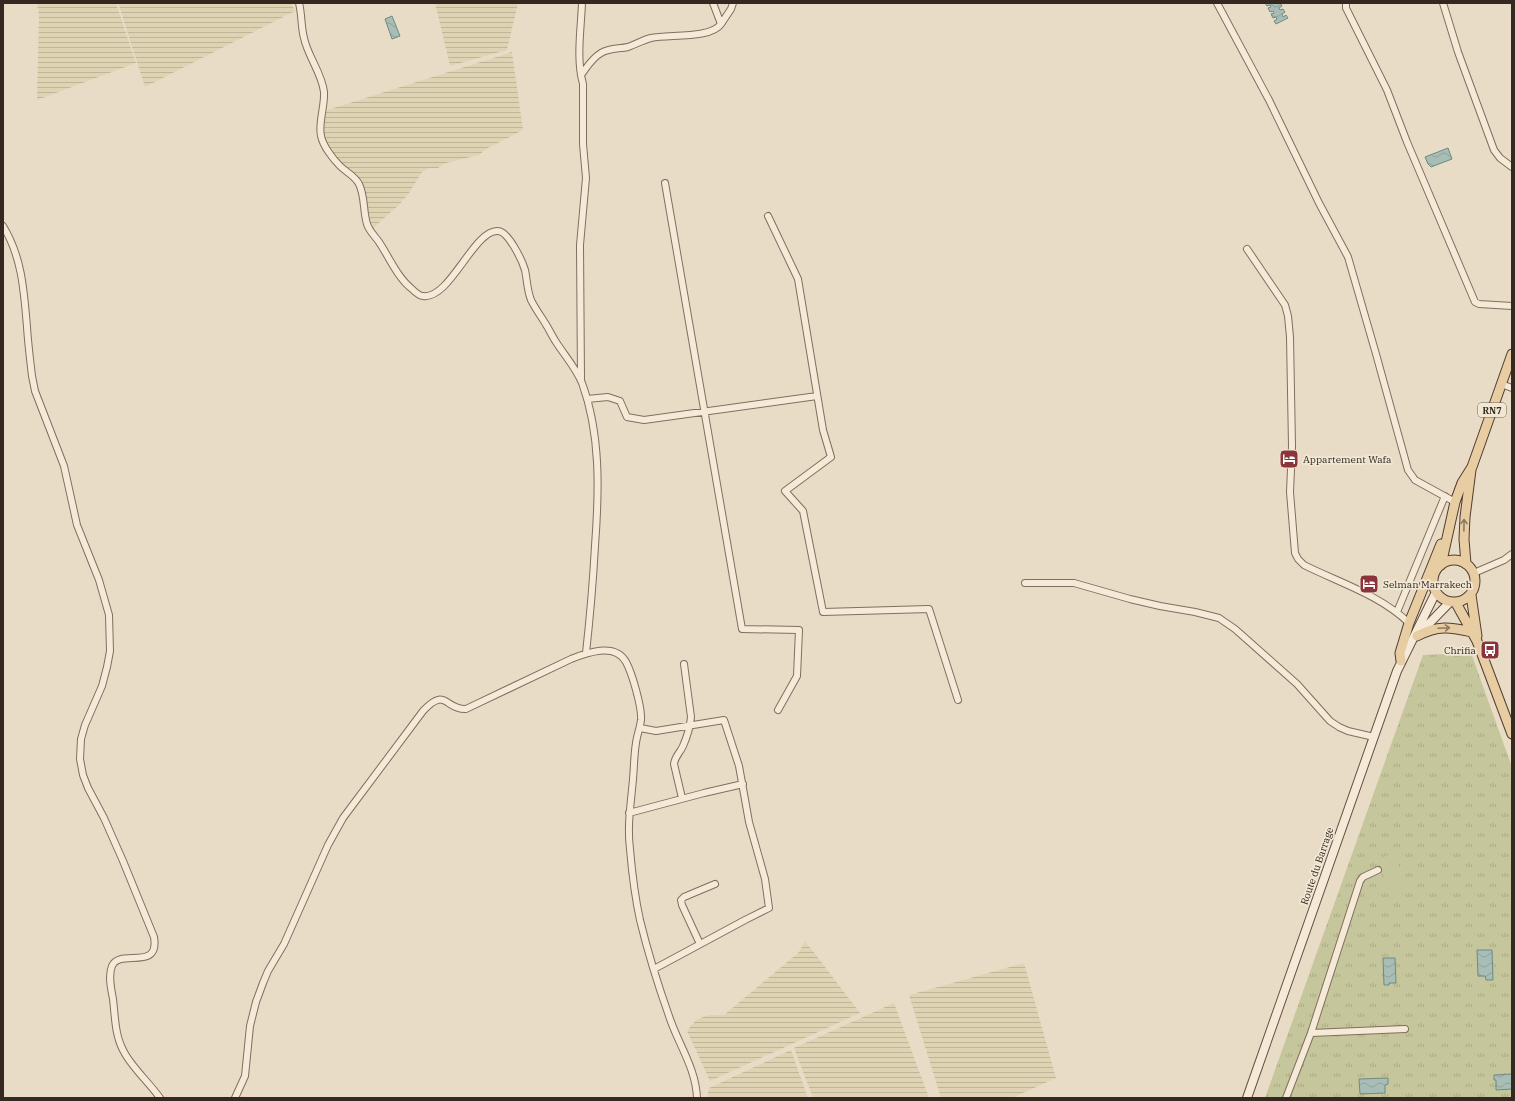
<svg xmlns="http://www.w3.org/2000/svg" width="1515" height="1101" viewBox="0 0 1515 1101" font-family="'IBM Plex Serif',serif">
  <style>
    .farmland { fill: url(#farmland-rules) }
    .grass { fill: url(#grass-tufts) }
    .garden { fill: #c5c69b }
    .water { fill: url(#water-waves); stroke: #6f8a81 }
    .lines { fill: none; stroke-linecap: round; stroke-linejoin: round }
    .street-casing { stroke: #826e5e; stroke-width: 8 }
    .secondary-casing { stroke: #645041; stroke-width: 10 }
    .primary-casing { stroke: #513d31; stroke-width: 11 }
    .street { stroke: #f5ead8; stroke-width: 6 }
    .secondary { stroke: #f5ead8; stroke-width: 8 }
    .primary { stroke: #e8cca2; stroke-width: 9 }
    .oneway { stroke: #8e7a61 }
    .labels { text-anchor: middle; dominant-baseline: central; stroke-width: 3.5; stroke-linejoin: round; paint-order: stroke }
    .shield { fill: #f1e7d5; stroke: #6d6156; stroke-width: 1 }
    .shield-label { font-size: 9px; font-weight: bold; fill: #342820 }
    .poi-label { font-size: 10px; fill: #342820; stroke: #f1e7d5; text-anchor: start }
    .street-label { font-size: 10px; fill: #342820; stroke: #f1e7d5 }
  </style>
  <defs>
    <pattern id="farmland-rules" width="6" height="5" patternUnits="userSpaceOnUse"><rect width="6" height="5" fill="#ded4b4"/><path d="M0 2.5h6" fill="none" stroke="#bfb69a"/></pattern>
    <pattern id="grass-tufts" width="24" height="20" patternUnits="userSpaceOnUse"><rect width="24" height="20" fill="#c5c69b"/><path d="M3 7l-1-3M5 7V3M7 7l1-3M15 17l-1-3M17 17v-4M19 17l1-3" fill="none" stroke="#aaaa85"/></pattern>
    <pattern id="water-waves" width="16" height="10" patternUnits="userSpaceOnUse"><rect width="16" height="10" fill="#a7bdb5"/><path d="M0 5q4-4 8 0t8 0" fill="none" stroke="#90a29b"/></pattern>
  </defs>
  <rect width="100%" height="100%" fill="#e9dcc6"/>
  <path class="farmland" d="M37 3H116L136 63 37 100 39 15Z
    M118 3H291L295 11 145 87Z
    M435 3H518L507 50 450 66Z
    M512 52 523 130 486 149 479 155 446 163 438 168H429L422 172 409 193 399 205 392 211 370 231 361 189 339 165 321 137 322 121 327 110Z
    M805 942 813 951 860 1013 710 1081 687 1031 696 1020 708 1015H724L798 953Z
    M1024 963 1056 1078 1012 1098H941L909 995Z
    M894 1003 929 1098H813L794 1048Z
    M791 1050 808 1098H707L709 1088Z"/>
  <path class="grass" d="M1471 653 1512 767V1098H1265L1423 655Z"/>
  <path class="garden" d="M1393 853 1407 884 1390 891 1377 860Z"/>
  <path class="water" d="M1265 3H1280L1282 6 1279 8 1280 10 1283 9 1285 12 1282 14 1283 17 1286 15 1288 18 1276 24 1274 21 1277 19 1276 17 1273 18 1271 14 1274 13 1273 11 1270 12 1268 8 1271 7 1270 5 1267 6Z
    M392 16 400 36 392 39 385 19Z
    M1448 148 1452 159 1431 167 1428 164 1425 157Z
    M1477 950H1492L1493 980H1486L1485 976H1478Z
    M1383 958H1395L1396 983H1389V985H1384Z
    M1512 1074V1089L1496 1090V1080H1494V1075Z
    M1388 1078V1084L1385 1085V1093L1360 1094 1359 1079Z"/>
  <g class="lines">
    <defs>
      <path id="street" d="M299 3C302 15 301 27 304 38 308 57 322 73 324 92 325 106 318 123 321 136 323 146 333 159 340 166 346 172 355 176 359 184 365 196 363 211 367 224 369 231 375 236 379 242 389 257 397 277 412 289 415 292 419 296 423 296 450 300 474 229 498 231 508 231 522 260 525 270 527 279 527 290 531 300 535 308 540 315 545 323 549 329 552 336 556 342 565 356 576 368 582 383 601 435 599 492 595 546 593 582 590 617 586 653
        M1217 3 1269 100 1319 203 1348 257 1376 354 1408 470 1415 480 1455 502
        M1346 3V8L1387 90 1407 142 1475 302 1479 304 1512 306
        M1443 3 1458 52 1494 150 1500 158 1512 167
        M721 24 731 9 733 3
        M581 75C587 67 592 58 601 53 609 48 619 49 628 47 636 44 643 40 651 38 668 34 711 39 721 24L713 3
        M665 183 742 629 799 630 797 676 778 710
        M768 216 798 279 823 430 831 457 785 491 803 511 823 612 929 609 958 700
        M3 226C22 257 24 291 27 327 28 343 30 359 32 376L35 391 64 466 77 525 99 580 109 615 110 651 107 667 102 686 85 725 81 739 80 759 83 775 88 788 104 818 123 861 154 937C160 972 119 948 112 966 108 975 111 989 113 999 115 1016 115 1035 123 1050 131 1067 149 1082 160 1098
        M1247 249 1285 305 1288 316 1290 337 1292 446 1290 492 1295 553 1298 559 1304 565C1340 583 1380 595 1409 623
        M581 379 580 245 586 178 583 144V84C576 59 581 29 582 3
        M1501 384 1512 388
        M587 399 608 397 620 401 627 417 644 420 817 396
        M1474 573 1504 560 1512 554
        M1025 583H1074L1130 599 1160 606 1195 612 1219 618 1235 629 1297 684 1330 721 1339 727 1348 731 1374 737
        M1397 612 1445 496
        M640 728 656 731 724 720 739 766 749 822 765 879 769 908 745 920 654 969
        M682 798 674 764C675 756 680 753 683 746 687 737 690 727 691 717L684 664
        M629 813 704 793 743 784
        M700 944 682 905 681 900 684 897 715 884
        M1311 1033 1405 1029
        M235 1098 245 1076 250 1026 256 1002 263 983 268 971 284 944 328 845 343 818 423 711C446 686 445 710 466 709L571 659C586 653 615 642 626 662 632 673 642 707 641 720 640 728 637 735 636 743 634 755 634 768 633 779 631 803 627 825 630 849 632 873 635 897 640 920 648 953 658 985 669 1016 678 1044 696 1068 697 1098
        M1286 1098 1311 1033 1360 881 1363 877 1378 870"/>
      <path id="secondary" d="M1418 635 1450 602
        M1247 1098 1397 671 1436 592"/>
      <path id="primary" d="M1433 581a21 21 0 1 1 42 0a21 21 0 1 1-42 0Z
        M1466 564 1464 539 1465 517 1471 470
        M1441 565 1455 502 1462 483 1472 467 1512 354
        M1471 595 1477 636
        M1456 603 1477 641 1512 734
        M1417 636C1438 625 1450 627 1472 632
        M1401 661 1400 653 1409 623 1441 544"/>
    </defs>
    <use href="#street" class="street-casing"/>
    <use href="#secondary" class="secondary-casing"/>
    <use href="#primary" class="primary-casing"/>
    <use href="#street" class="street"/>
    <use href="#secondary" class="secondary"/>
    <use href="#primary" class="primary"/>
  </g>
  <defs><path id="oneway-shaft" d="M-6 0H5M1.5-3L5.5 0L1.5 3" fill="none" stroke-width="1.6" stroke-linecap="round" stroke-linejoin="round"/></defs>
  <g class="oneway">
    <use href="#oneway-shaft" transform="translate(1464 525) rotate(-89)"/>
    <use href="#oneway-shaft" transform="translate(1444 628) rotate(-3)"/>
  </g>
  <defs>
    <symbol id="hotel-square" viewBox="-11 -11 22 22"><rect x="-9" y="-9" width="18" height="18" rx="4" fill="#8b343c" stroke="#f1e7d5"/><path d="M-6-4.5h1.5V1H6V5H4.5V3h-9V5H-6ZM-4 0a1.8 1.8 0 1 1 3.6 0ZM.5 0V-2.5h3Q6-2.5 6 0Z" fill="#fff"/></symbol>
    <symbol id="bus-square" viewBox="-11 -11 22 22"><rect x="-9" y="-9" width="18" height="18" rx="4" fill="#8b343c" stroke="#f1e7d5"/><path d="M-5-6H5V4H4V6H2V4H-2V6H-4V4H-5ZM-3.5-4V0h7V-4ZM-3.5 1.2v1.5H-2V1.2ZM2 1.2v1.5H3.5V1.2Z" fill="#fff"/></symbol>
  </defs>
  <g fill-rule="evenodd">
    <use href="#hotel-square" x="1278" y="448" width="22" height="22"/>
    <use href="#hotel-square" x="1358" y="573" width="22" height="22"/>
    <use href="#bus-square" x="1479" y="639" width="22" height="22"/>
  </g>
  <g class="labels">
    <rect class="shield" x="1478" y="403" width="28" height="14" rx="3"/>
    <g class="shield-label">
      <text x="1492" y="410">RN7</text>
    </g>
    <g class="poi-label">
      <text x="1303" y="459">Appartement Wafa</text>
      <text x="1383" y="584">Selman Marrakech</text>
      <text x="1476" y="650" text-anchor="end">Chrifia</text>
    </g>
    <g class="street-label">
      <text transform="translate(1317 866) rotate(-71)">Route du Barrage</text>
    </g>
  </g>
  <rect width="1515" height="1101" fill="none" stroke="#342820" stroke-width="8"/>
</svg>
